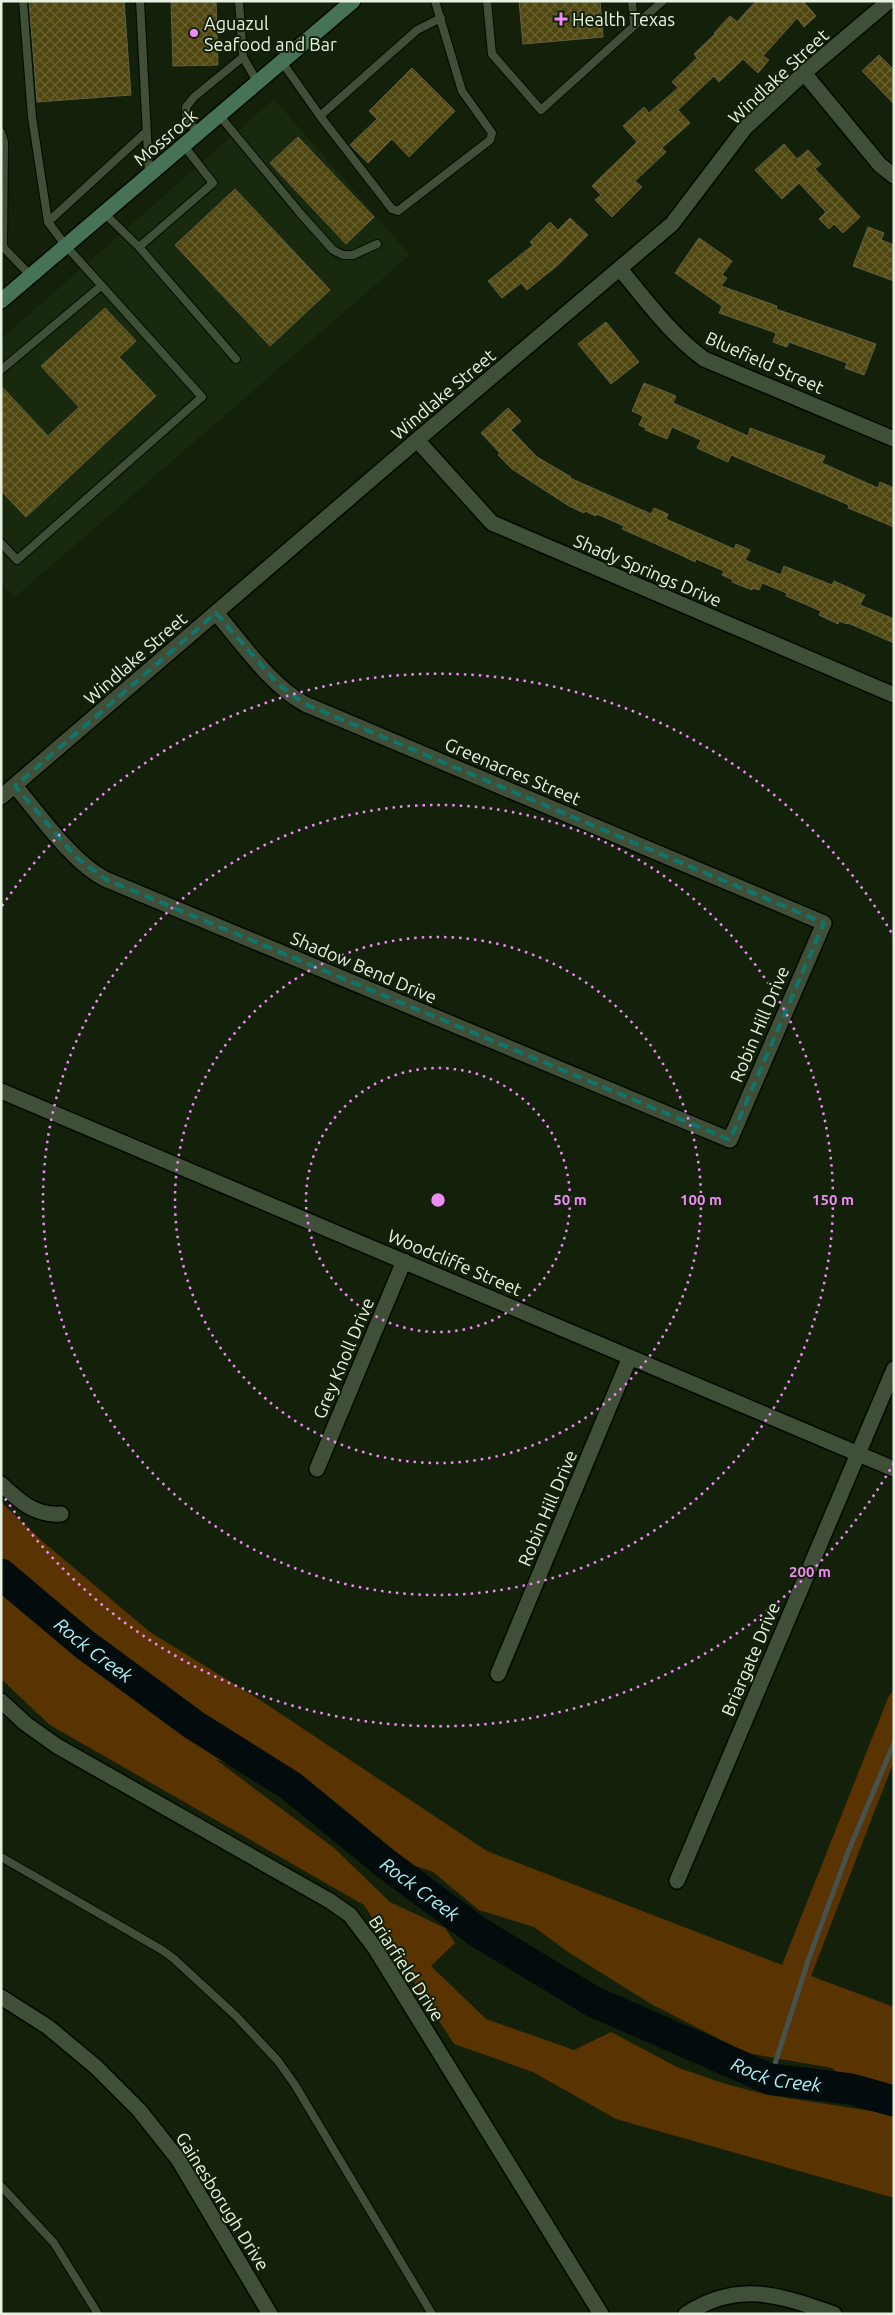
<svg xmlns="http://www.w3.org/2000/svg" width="895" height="2315" viewBox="0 0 895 2315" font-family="Ubuntu,sans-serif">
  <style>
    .built { fill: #18290d }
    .grass { fill: #593300; fill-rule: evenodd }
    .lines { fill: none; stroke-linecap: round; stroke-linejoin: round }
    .stream { stroke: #47514d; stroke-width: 5 }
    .river { stroke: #020c0d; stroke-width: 31 }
    .building { fill: url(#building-cross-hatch); stroke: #635e42 }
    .lane-casing { stroke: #020900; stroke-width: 10 }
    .street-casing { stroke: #020900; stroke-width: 18 }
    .secondary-casing { stroke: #020900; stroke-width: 18 }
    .lane { stroke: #404f37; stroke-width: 8 }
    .street { stroke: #404f37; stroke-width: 15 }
    .secondary { stroke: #467357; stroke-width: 15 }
    .marked { fill: none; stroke: #0f766e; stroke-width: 4; stroke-dasharray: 10 6; stroke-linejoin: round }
    .ring { fill: none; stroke: #ef8bf6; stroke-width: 2.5; stroke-dasharray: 2.5 5 }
    .poi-dot { fill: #ef8bf6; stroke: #13200a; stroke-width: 2 }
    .labels { text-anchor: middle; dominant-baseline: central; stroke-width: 4; stroke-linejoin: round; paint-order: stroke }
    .poi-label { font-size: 18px; fill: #e8f2e3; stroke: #13200a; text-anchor: start }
    .street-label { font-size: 18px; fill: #e8f2e3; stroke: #13200a }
    .water-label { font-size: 19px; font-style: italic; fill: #a9f2f8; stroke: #13200a }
    .centre { fill: #ef8bf6; stroke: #13200a; stroke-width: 2.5 }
    .ring-label { font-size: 15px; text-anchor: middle; font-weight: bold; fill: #ef8bf6; stroke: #13200a; stroke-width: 4; stroke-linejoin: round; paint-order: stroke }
  </style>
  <defs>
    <pattern id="building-cross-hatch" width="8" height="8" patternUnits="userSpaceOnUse" patternTransform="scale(1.25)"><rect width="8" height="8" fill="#4f470f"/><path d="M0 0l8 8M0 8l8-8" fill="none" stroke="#686232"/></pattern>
  </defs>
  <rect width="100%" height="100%" fill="#13200a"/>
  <path class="built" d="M274 99 410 255 14 598 1 582V339Z"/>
  <path class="grass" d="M1 1502 42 1541 150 1632 260 1700 487 1851 782 1965 888 1698 894 1689V1761L811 1976 894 2007V2198L616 2119 533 2072 454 2044 364 1905 50 1725 1 1679ZM215 1759 304 1791 401 1861 433 1872 479 1910 534 1927 568 1952 651 2004 747 2053 832 2068 884 2113 768 2095 726 2084 679 2068 611 2032 574 2050 486 2019 431 1966 455 1943 445 1928 390 1902 334 1848Z"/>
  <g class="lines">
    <path class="stream" d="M770 2079 809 1958 848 1852 894 1743"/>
    <path class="river" id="s1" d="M1 1574 84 1644 194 1725 291 1786 385 1863 478 1932 594 2002 770 2079 851 2089 894 2101"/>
  </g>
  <path class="building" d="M29 1H124L131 95 37 102Z
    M171 1H216L218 65 173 66Z
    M519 1H600L603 37 523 44Z
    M756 1H803L816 16 804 27 797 18 763 56 769 60 758 73 743 59 719 82 714 76 678 110 690 123 662 148 666 152 635 181 642 187 612 217 595 200 601 195 592 186 637 142 623 126 644 107 649 113 678 88 672 82 697 58 694 54 715 34 714 33 730 16 737 22Z
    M879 55 894 70V104L862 71Z
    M412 68 455 111 409 157 392 139 368 163 350 145 377 119 369 111Z
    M298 137 374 217 346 244 270 163Z
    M784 144 797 159 808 150 821 164 815 169 860 217 843 233 834 224 829 229 819 219 826 212 799 183 782 199 755 170Z
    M235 189 330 290 270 346 175 245Z
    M570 218 588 235 558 265 527 290 521 283 502 298 488 281 533 245 530 242 550 222 558 230Z
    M868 227 884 233 881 240 894 245V281L853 266Z
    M699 238 732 261 722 275 727 278 721 286 777 306 776 309 876 344 864 375 845 368 847 363 789 342 787 347 773 342 776 333 719 313 722 306 675 273Z
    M105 308 136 341 119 357 156 396 26 517 1 491V386L48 436 79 407 41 366Z
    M606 322 639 362 611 384 578 344Z
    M644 383 676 396 673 403 748 436 750 428 825 456 822 463 878 488 880 482 894 488V527L848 508 849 505 731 455 728 462 697 448 701 440 672 427 667 439 645 430 646 428 639 425 643 416 632 411Z
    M508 408 521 421 511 430 537 457 571 477 570 478 651 514 654 508 668 514 666 519 734 549 736 544 750 550 745 560 781 575 784 566 832 585 834 581 865 595 860 605 894 619V643L848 623 847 624 839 621 838 624 819 615 821 611 786 596 787 593 762 583 759 590 753 588 752 590 732 582 733 580 722 575 724 571 696 559 695 562 681 555 622 529 624 526 597 514 596 516 585 511 584 513 569 506 512 469 498 455 500 453 481 433Z"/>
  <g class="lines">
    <defs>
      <path id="lane" d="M140 1 149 174
        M239 1 243 57 258 83
        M487 1 492 54 541 110 634 26
        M632 1 634 26 663 1
        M282 62 320 116 417 30 441 18
        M219 115 300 213 333 250 343 255H353L377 244
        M320 116 392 209 398 211 490 140 492 133 462 91 435 1
        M1 132 4 142 3 247 31 276
        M198 134 186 116V107L194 97 243 57
        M184 146 213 183 139 247 236 359
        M104 213 139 247
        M48 222 146 132
        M1 370 101 286
        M1 543 17 560 202 397 66 246 48 222 32 117 23 1
        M1 1857 162 1950 173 1958 236 2016 278 2061 295 2085 432 2314
        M1 2186 54 2243 98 2314"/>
      <path id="street" d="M804 73 880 165 894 176
        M620 269C646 300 671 335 704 359L894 439
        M417 440 492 523 894 695
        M15 786C40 815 72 862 105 879L730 1140 824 923 305 704C270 685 242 643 216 613
        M1 797 417 440 672 224 745 128 804 73 889 1
        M1 1091 894 1469
        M317 1469 404 1261
        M1 1484C19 1501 35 1516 61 1514
        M498 1674 630 1357
        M1 1701 26 1724 57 1746 330 1901 350 1915 375 1948 601 2314
        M677 1881 894 1369
        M1 1997 48 2027 96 2067 139 2110 178 2159 270 2314
        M686 2314C739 2280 779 2295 834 2314"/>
      <path id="secondary" d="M1 301 353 1"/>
    </defs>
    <use href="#lane" class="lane-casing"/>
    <use href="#street" class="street-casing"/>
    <use href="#secondary" class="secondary-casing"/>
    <use href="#lane" class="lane"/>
    <use href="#street" class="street"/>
    <use href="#secondary" class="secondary"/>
  </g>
  <path class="marked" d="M216 613 278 684 305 704 824 923 730 1140 105 879 76 857 15 786Z"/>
  <g class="ring">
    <circle cx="438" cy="1200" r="132"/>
    <circle cx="438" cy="1200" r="263"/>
    <circle cx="438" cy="1200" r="395"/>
    <path d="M894 1463A526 526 0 0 1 2 1494M2 906A526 526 0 0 1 894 937"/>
  </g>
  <g class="poi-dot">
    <path d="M558.5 11.5h5v5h5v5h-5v5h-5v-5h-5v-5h5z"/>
    <circle cx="194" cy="33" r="5"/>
  </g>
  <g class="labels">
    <g class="poi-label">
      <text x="572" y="19">Health Texas</text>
      <text x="204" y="23">Aguazul<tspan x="204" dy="21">Seafood and Bar</tspan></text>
    </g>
    <g class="street-label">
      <text transform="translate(778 76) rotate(-43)">Windlake Street</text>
      <text transform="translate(165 137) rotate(-40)">Mossrock</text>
      <text transform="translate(765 362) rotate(24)">Bluefield Street</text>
      <text transform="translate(443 394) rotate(-40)">Windlake Street</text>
      <text transform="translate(648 570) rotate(23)">Shady Springs Drive</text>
      <text transform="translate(135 658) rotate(-41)">Windlake Street</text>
      <text transform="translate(513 771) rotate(23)">Greenacres Street</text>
      <text transform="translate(364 967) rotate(23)">Shadow Bend Drive</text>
      <text transform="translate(759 1024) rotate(-67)">Robin Hill Drive</text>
      <text transform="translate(455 1262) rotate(23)">Woodcliffe Street</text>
      <text transform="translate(343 1358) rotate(-67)">Grey Knoll Drive</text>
      <text transform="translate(547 1508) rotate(-67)">Robin Hill Drive</text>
      <text transform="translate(750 1659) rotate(-67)">Briargate Drive</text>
      <text transform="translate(407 1968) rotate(57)">Briarfield Drive</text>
      <text transform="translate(223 2201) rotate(58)">Gainesborugh Drive</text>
    </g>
    <g class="water-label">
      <text stroke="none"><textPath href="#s1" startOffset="120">Rock Creek</textPath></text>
      <text stroke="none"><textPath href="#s1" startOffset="525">Rock Creek</textPath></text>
      <text stroke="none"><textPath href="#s1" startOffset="930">Rock Creek</textPath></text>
    </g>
  </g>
  <circle cx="438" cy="1200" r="8" class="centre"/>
  <g class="ring-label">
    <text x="570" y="1205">50 m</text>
    <text x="701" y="1205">100 m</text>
    <text x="833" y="1205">150 m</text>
    <text x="810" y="1577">200 m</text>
  </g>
  <rect width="895" height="2315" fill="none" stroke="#e8f2e3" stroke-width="5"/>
</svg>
